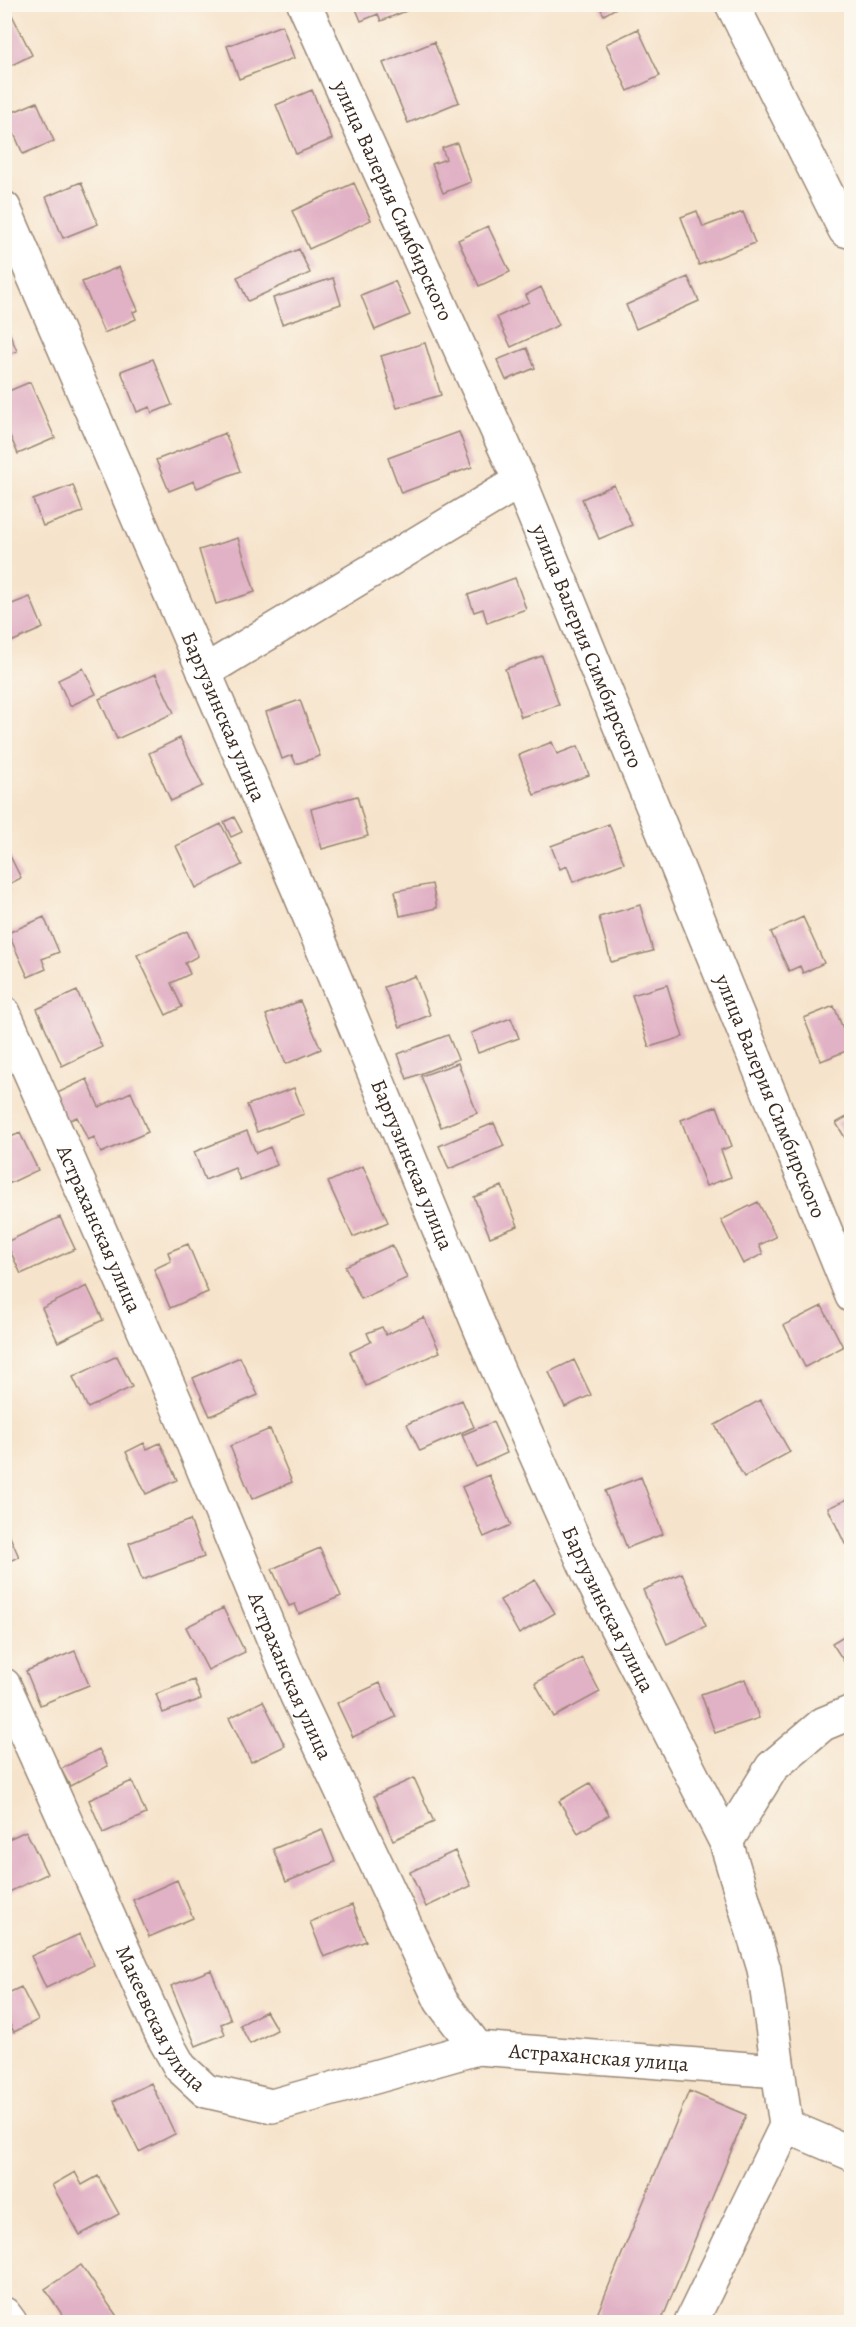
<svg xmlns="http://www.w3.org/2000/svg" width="856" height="2327" viewBox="0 0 856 2327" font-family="Alegreya,serif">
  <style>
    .building { fill: #e1b1c5 }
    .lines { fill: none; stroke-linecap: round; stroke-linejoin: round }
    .minor-casing { stroke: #988674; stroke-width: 36 }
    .minor { stroke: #fff; stroke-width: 33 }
    .labels { text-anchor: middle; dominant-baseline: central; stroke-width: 5; stroke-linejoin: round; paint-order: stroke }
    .street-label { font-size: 21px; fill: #3b2a1e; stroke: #fbf7ec }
  </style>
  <rect width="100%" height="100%" fill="#fbf7ec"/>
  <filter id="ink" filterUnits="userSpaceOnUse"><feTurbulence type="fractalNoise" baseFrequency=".0167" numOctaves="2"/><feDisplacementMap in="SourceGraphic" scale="12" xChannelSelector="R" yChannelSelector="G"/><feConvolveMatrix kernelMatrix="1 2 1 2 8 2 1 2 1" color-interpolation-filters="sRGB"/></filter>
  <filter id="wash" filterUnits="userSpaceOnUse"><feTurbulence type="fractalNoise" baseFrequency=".008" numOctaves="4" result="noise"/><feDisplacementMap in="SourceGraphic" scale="24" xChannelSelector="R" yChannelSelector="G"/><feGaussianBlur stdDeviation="1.35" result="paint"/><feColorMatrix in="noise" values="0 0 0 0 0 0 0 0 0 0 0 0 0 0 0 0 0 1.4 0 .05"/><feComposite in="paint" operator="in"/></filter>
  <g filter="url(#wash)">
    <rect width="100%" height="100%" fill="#f6e3cb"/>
    <g id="blocks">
      <path class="building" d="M354 4H403L406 11 381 21 378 14 361 21Z
        M598 4H623L604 15Z
        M8 7 32 55 4 69V8Z
        M282 25 294 58 239 79 227 46Z
        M638 29 660 76 628 91 606 44Z
        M434 42 459 102 408 123 383 63Z
        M312 90 332 139 296 154 276 105Z
        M37 102 54 141 23 154 6 115Z
        M457 143 471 182 443 193 432 164 446 159 442 148Z
        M81 182 98 224 63 238 46 197Z
        M354 183 371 220 309 249 292 211Z
        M697 211 703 227 743 212 755 243 699 265 681 217Z
        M488 226 510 272 479 286 458 240Z
        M299 249 310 273 248 301 237 277Z
        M119 267 138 310 133 312 136 319 104 333 82 282Z
        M688 277 699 301 636 329 626 305Z
        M333 278 341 304 282 324 273 298Z
        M395 281 410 315 375 330 361 295Z
        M541 287 559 325 511 347 497 317 529 302 526 295Z
        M4 320 17 351 4 356Z
        M425 343 441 395 397 408 381 356Z
        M527 348 535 368 506 380 497 360Z
        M153 359 172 405 152 413 150 407 137 412 121 371Z
        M30 382 55 438 18 454 4 422V393Z
        M459 432 472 467 401 493 388 458Z
        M225 433 240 471 197 488 194 481 169 491 156 460Z
        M73 485 83 512 43 526 33 500Z
        M614 485 632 525 599 539 582 499Z
        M238 538 255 592 216 604 199 550Z
        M515 578 526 609 487 623 483 609 474 612 468 595Z
        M30 597 43 628 4 645V607Z
        M542 656 559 705 521 717 505 669Z
        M83 668 96 694 70 706 58 680Z
        M156 674 174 713 117 739 99 699Z
        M300 700 320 756 296 764 292 755 282 759 266 712Z
        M180 738 203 786 171 801 149 753Z
        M552 742 557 754 578 746 589 775 534 795 519 755Z
        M357 796 368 836 322 849 311 809Z
        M234 817 242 832 231 837 224 822Z
        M221 824 242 865 196 888 176 846Z
        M609 824 624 863 573 882 567 866 560 869 551 846Z
        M4 844 21 878 7 885 10 892 4 895Z
        M432 884 437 908 400 916 395 891Z
        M640 905 653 951 611 962 599 917Z
        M44 917 59 952 42 959 46 969 28 977 8 933Z
        M803 917 824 963 803 973 800 966 789 971 771 932Z
        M187 931 198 956 185 963 190 974 171 983 182 1007 166 1015 137 955Z
        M415 976 430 1015 400 1027 384 987Z
        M667 985 683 1037 649 1047 632 995Z
        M77 991 102 1047 62 1066 37 1009Z
        M300 1001 321 1049 286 1064 266 1015Z
        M834 1006 851 1049 821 1061 804 1018Z
        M511 1018 519 1038 478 1053 471 1033Z
        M448 1035 458 1059 407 1079 398 1054Z
        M458 1063 477 1113 441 1127 421 1076Z
        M87 1079 99 1107 131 1092 148 1132 101 1153 94 1137 88 1140 77 1117 65 1122 53 1095Z
        M294 1088 304 1114 257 1132 247 1105Z
        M717 1106 732 1146 721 1150 731 1177 706 1186 681 1120Z
        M852 1114V1149L836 1123Z
        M494 1123 504 1146 449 1169 439 1146Z
        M247 1131 256 1153 270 1147 277 1165 240 1180 235 1168 205 1180 194 1152Z
        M20 1133 38 1170 4 1186V1140Z
        M363 1166 388 1222 353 1237 328 1182Z
        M502 1186 518 1226 490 1237 474 1197Z
        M758 1202 776 1237 759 1245 763 1254 743 1264 721 1220Z
        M60 1217 75 1249 21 1274 6 1242Z
        M188 1244 208 1292 170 1308 154 1269 171 1261 168 1252Z
        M392 1245 407 1278 361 1299 345 1266Z
        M87 1286 103 1320 58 1342 42 1308Z
        M822 1306 843 1347 805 1367 784 1325Z
        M424 1317 440 1352 366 1386 350 1352 371 1342 367 1333 382 1327 386 1335Z
        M117 1356 132 1387 88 1408 73 1377Z
        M240 1357 258 1395 210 1416 193 1378Z
        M574 1360 591 1395 565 1407 549 1372Z
        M462 1400 474 1427 420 1451 407 1424Z
        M760 1400 790 1452 744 1477 715 1425Z
        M493 1422 507 1453 476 1467 462 1435Z
        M270 1429 292 1482 252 1499 230 1446Z
        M144 1443 147 1449 160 1443 177 1480 146 1494 126 1452Z
        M489 1475 511 1525 484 1537 462 1487Z
        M641 1477 663 1534 627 1548 605 1491Z
        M852 1497V1541L845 1544 828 1508Z
        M190 1520 204 1557 142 1580 129 1543Z
        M4 1523 19 1557 4 1563Z
        M320 1548 341 1596 299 1614 295 1604 289 1606 272 1569Z
        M682 1573 706 1626 667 1644 643 1590Z
        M535 1580 555 1613 519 1634 500 1600Z
        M223 1608 245 1652 208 1670 186 1627Z
        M852 1631V1674L832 1643Z
        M75 1651 89 1685 40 1705 26 1671Z
        M582 1658 600 1692 554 1717 535 1683Z
        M745 1679 759 1718 715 1733 701 1694Z
        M194 1680 201 1699 163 1713 156 1694Z
        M380 1683 396 1717 353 1737 337 1703Z
        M263 1701 285 1746 251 1762 229 1718Z
        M99 1749 108 1766 70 1786 61 1769Z
        M414 1778 434 1822 393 1840 374 1796Z
        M132 1781 146 1814 103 1833 89 1800Z
        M590 1783 609 1815 578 1833 559 1801Z
        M322 1829 335 1862 286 1882 273 1849Z
        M26 1831 47 1874 7 1893 4 1887V1841Z
        M455 1851 471 1886 426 1907 410 1872Z
        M177 1880 193 1918 149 1937 133 1900Z
        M352 1905 366 1941 324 1957 310 1922Z
        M80 1934 94 1965 46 1988 31 1956Z
        M211 1970 231 2020 221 2024 225 2034 196 2046 171 1986Z
        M21 1987 38 2020 14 2032 4 2014V1995Z
        M266 2011 277 2030 250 2044 240 2025Z
        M151 2083 175 2134 139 2152 114 2101Z
        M689 2091 746 2115 661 2322H610L596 2317Z
        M75 2172 82 2185 98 2176 119 2214 80 2235 52 2185Z
        M81 2265 121 2322H67L45 2289Z"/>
    </g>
  </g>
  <g filter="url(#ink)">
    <use href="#blocks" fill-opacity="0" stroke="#988674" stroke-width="1.5"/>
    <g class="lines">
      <defs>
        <g id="minor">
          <path id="s1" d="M304 4 520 481 852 1296"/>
          <path d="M732 4 845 230 852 232"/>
          <path id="s2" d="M4 208 298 889 490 1352 590 1576 726 1842 764 1969 786 2126 691 2322"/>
          <path d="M204 672 520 481"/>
          <path id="s3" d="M4 1013 176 1403 296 1694 441 2001 477 2048 778 2071"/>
          <path id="s4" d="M4 1685 161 2033 180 2067 206 2091 272 2106 477 2048"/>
          <path d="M726 1842 772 1767 823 1724 852 1712"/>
          <path d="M786 2126 852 2154"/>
          <path d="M4 2314 10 2322"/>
        </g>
      </defs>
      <use href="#minor" class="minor-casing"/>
      <use href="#minor" class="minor"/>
    </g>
  </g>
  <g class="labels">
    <g class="street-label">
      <text stroke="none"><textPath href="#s1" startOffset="216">улица Валерия Симбирского</textPath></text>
      <text stroke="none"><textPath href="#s1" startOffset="702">улица Валерия Симбирского</textPath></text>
      <text stroke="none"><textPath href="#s2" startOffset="554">Баргузинская улица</textPath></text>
      <text stroke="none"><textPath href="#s1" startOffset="1188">улица Валерия Симбирского</textPath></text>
      <text stroke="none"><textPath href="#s2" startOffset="1040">Баргузинская улица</textPath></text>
      <text stroke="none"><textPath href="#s3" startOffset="236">Астраханская улица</textPath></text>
      <text stroke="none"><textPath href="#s2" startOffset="1526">Баргузинская улица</textPath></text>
      <text stroke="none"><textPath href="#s3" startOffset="722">Астраханская улица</textPath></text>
      <text stroke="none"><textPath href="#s4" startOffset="369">Макеевская улица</textPath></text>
      <text stroke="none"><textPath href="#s3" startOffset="1262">Астраханская улица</textPath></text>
    </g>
  </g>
  <rect width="856" height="2327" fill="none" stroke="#fbf7ec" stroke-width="24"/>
</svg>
